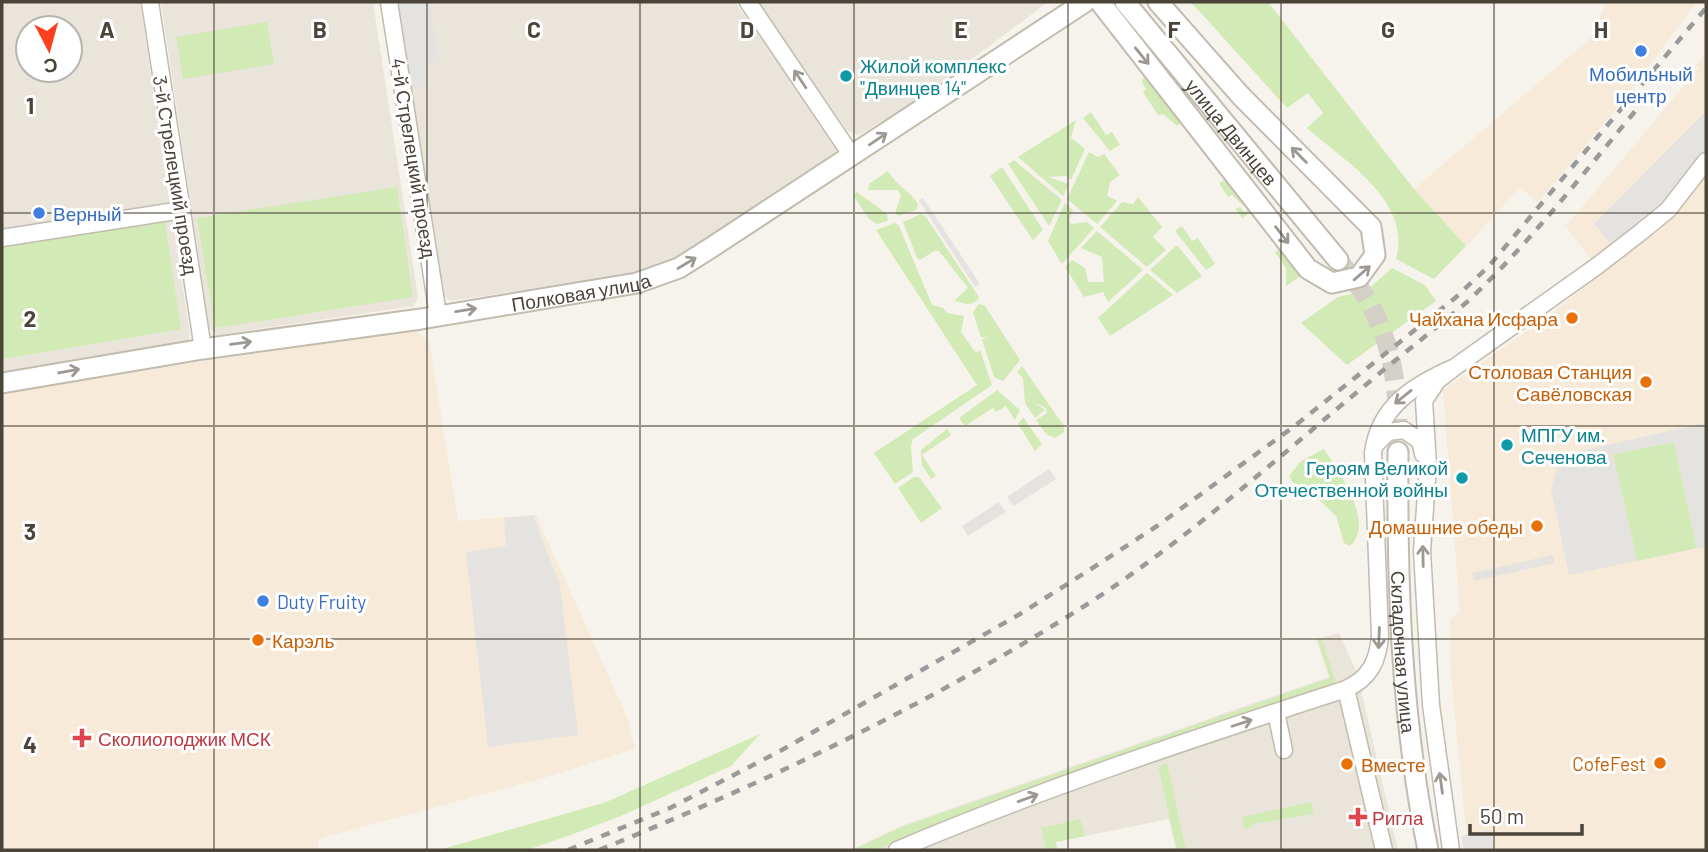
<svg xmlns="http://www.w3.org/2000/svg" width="1708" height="852" viewBox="0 0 1708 852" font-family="Barlow,sans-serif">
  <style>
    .residential { fill: #eae5da; fill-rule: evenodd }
    .commercial { fill: #f7ead8 }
    .green { fill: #d2eab5 }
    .parking { fill: #e5e3e0 }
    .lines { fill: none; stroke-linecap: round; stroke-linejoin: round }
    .tertiary-tunnel { stroke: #d4d0c8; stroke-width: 19; stroke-dasharray: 19 10; stroke-linecap: butt }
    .minor-casing { stroke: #c2bbae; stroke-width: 19 }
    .tertiary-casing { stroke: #c2bbae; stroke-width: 23 }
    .minor { stroke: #fff; stroke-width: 16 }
    .tertiary { stroke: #fff; stroke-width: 19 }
    .rail { stroke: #9a9a9a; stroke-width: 4.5; stroke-dasharray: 9 9; stroke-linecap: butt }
    .oneway { stroke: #9c9892 }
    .grid { fill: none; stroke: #4b4439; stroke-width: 2; stroke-opacity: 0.55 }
    .shop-dot { fill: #3f7fe0; stroke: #fff; stroke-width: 2.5 }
    .culture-dot { fill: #0f9aa8; stroke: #fff; stroke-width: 2.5 }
    .food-dot { fill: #e8710a; stroke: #fff; stroke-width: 2.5 }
    .health-dot { fill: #e0444e; stroke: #fff; stroke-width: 2.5 }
    .labels { text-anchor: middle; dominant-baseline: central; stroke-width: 6; stroke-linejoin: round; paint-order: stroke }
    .culture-label { font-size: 19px; fill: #0d838f; stroke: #fff; text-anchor: start }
    .shop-label { font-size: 19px; fill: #366cbe; stroke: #fff; text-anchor: start }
    .street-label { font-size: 19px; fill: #4b4439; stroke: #fff }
    .food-label { font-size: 19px; fill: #c56008; stroke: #fff; text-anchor: end }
    .health-label { font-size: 19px; fill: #be3a42; stroke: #fff; text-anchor: start }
    .grid-label { font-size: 23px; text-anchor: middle; font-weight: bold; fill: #4b4439; stroke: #fff; stroke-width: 6; stroke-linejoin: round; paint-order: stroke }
  </style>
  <rect width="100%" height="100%" fill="#f6f3ec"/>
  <path class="residential" d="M2 2H140L190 336 184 347 2 378ZM28 28H70V70H28Z
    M161 2H373L418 297 414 306 217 335 209 327Z
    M398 2H735L835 142 837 152 830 160 669 262 636 273 451 301 441 294Z
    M756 2H1048L916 101 859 135 847 131Z
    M1339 633 1357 673 1398 850H1176L1169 819 1056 842 1057 850H851L901 826 1329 677 1316 639Z"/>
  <path class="commercial" d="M1606 2H1697L1626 97 1538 202 1520 188 1466 246 1414 189 1593 36Z
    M1706 53V850H1468L1451 676 1450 619 1460 613 1443 390 1550 315 1599 275 1595 264 1562 222 1567 225 1699 68 1696 65Z
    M412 329 429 340 458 521 536 515 627 717 635 749 540 779 318 839 319 850H2V393Z"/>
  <path class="green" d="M1191 2H1268L1414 189 1466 246 1434 279 1396 259C1412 200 1345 162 1307 128L1323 113 1308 93 1287 108Z
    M267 22 274 64 183 79 176 37Z
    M1144 75 1181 123 1177 126 1163 114 1158 115 1143 92 1146 89 1142 82Z
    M1091 112 1106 135 1112 132 1120 145 1110 151 1083 118Z
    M1076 120 1071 138 1085 149 1071 180 1066 176 1048 177 1069 184 1063 196 1018 157Z
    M1089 152 1098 157 1104 154 1120 175 1110 182 1107 196 1117 201 1097 224 1067 199Z
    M1014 160 1062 200 1049 226 1008 164Z
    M1002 167 1043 230 1033 240 990 176Z
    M888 171C899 188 908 189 918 204L916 210 898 216 895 213 901 196 898 190H868L869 184Z
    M1226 179 1252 212 1242 218 1235 209 1240 207 1245 213 1247 209 1232 195 1228 197 1219 183Z
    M397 187 413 297 215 328 197 218Z
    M857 192 887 214 888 221 877 224 869 219 853 195Z
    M1138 197 1162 227 1153 237 1166 250 1147 267 1100 227 1122 202 1133 204Z
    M1065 203 1073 210 1069 221 1071 224 1087 222 1094 228 1062 264 1048 241Z
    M921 214 926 217 979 297C974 307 965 304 956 301L955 300 968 288 939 251H934L920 260 917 258 903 222Z
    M165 222 181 329 2 359V247Z
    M895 223 899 226 932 305 943 308 947 313 964 316 961 332 976 353 980 350 992 385 913 439 911 446 913 472 895 484 874 453 977 385 876 230Z
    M1182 226 1192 241 1198 238 1215 264 1206 270 1175 231Z
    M1097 231 1143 270 1108 302 1103 292 1084 297 1065 267 1072 260 1085 268 1088 282H1104L1102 257 1081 248Z
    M1177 245 1202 276 1177 293 1150 270Z
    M1280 249 1302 275 1286 286V268L1275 252Z
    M1392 268 1425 285 1436 301 1347 365 1301 323 1338 297 1367 290Z
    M1147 273 1173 295 1110 336 1098 318Z
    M979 304 985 306 1020 360 1003 381 994 377 982 339 988 337H981L973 312Z
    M1022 366 1064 426V432L1055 438 1046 434 1036 420 1047 413 1046 408 1035 403 1045 410 1035 418 1025 403 1023 378 1017 372Z
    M997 390 1020 410 1015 420 1006 406 996 412 993 408 965 426 959 418Z
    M1023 417 1042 444 1035 451 1018 424Z
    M947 429 951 435 922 455 936 476 931 479 922 465 921 450Z
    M1674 442 1697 548 1637 561 1613 454Z
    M1324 449C1338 470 1376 524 1350 546L1344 543 1336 516 1305 486 1293 483 1289 476 1301 461Z
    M914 477H919L942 508 921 523 898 488Z
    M1322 638 1336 684 1087 768 875 850H853L902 827 1330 678 1318 640Z
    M760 734 731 766 621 816 565 837 527 850H439L606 802Z
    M1167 763 1186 850H1177L1158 766Z
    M1311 802 1314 814 1253 824V827L1244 829 1242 817Z
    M1080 819 1085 836 1056 842 1057 850H1046L1041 828Z"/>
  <path class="parking" d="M395 2H430L439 61 424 64 427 86 408 89Z
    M1706 111V154L1669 200 1613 246 1594 224Z
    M923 198 980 284 975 287 919 201Z
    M1706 423V547L1697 548 1674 442 1613 454 1637 561 1569 575 1551 489 1561 455Z
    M1049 469 1056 479 1014 506 1007 497Z
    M999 502 1006 512 968 536 962 526Z
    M533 515 560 585 578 735 488 747 466 552 506 546 504 518Z
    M1553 555 1555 563 1474 581 1472 573Z
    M1490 830 1495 850H1464L1461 836Z"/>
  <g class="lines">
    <path class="tertiary-tunnel" d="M1338 260C1391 320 1399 374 1398 452"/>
    <defs>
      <path id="minor" d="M150 2 203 349
        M389 2 438 315
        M748 2 852 156
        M2 238 182 210
        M1375 445 1388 432 1404 430 1420 441 1423 454
        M1346 689 1384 850
        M1276 712 1284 750
        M897 850C1043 788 1195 738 1346 689 1370 678 1378 661 1380 636L1373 453C1379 406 1414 385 1455 367
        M1451 850 1431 705 1422 551 1428 465 1424 401 1437 381 1455 367 1597 266 1641 232 1668 210 1706 161"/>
      <g id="tertiary">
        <path d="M1100 2 1308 269 1332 283 1359 277 1375 255 1371 227 1241 96 1158 2"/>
        <path id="s1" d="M1125 2 1338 260"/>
        <path id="s2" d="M2 383 203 349 421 319 637 283 679 268 709 249 1085 2"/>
        <path id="s3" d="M1398 452C1397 586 1401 718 1428 850"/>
      </g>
    </defs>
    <use href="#minor" class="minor-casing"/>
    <use href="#tertiary" class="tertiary-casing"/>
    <use href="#minor" class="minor"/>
    <use href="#tertiary" class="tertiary"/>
    <path class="rail" d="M568 850 670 808 780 751 1020 614 1091 569 1157 526 1292 428 1455 298 1489 266 1706 8
      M599 850C767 782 932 703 1086 605 1187 540 1276 459 1368 383 1401 355 1434 330 1467 302 1531 242 1585 171 1642 103"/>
  </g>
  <defs><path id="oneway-shaft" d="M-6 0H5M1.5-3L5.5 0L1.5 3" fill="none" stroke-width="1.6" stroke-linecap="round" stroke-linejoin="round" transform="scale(1.75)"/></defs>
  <g class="oneway">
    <use href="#oneway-shaft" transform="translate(1142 56) rotate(51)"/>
    <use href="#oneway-shaft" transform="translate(800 79) rotate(-124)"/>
    <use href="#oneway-shaft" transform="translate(878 139) rotate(-34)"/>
    <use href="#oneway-shaft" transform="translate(1299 155) rotate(-135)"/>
    <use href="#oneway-shaft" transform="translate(1282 235) rotate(52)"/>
    <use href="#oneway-shaft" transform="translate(687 263) rotate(-31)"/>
    <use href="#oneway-shaft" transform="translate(1362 273) rotate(-41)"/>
    <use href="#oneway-shaft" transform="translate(466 310) rotate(-9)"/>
    <use href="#oneway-shaft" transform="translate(241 343) rotate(-8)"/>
    <use href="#oneway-shaft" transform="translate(69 371) rotate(-10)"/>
    <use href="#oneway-shaft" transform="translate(1403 397) rotate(141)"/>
    <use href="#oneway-shaft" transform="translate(1423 556) rotate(-91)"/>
    <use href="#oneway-shaft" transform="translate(1379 638) rotate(92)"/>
    <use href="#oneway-shaft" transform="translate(1242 723) rotate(-18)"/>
    <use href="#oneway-shaft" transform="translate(1441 783) rotate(-98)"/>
    <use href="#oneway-shaft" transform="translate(1028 798) rotate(-20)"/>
  </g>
  <path class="grid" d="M214 2V850M427 2V850M640 2V850M854 2V850M1068 2V850M1281 2V850M1494 2V850M2 213H1706M2 426H1706M2 639H1706"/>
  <g class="shop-dot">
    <circle cx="1641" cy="51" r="7"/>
    <circle cx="39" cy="213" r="7"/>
    <circle cx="263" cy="601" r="7"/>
  </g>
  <g class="culture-dot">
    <circle cx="846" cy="76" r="7"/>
    <circle cx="1507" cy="445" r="7"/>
    <circle cx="1462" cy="478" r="7"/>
  </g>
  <g class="food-dot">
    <circle cx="1572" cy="318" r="7"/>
    <circle cx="1646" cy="382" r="7"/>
    <circle cx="1537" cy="526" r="7"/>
    <circle cx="258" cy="640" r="7"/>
    <circle cx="1660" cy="763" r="7"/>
    <circle cx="1347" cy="764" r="7"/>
  </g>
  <g class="health-dot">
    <path d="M78.5 727.5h7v7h7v7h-7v7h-7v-7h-7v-7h7z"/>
    <path d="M1354.5 806.5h7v7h7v7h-7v7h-7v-7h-7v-7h7z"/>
  </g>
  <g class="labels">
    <g class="culture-label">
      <text x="860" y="65">Жилой комплекс<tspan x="860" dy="22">"Двинцев 14"</tspan></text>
      <text x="1521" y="434">МПГУ им.<tspan x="1521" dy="22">Сеченова</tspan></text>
      <text x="1448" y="467" text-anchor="end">Героям Великой<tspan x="1448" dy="22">Отечественной войны</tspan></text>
    </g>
    <g class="shop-label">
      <text x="1641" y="73" text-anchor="middle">Мобильный<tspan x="1641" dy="22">центр</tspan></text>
      <text x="53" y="213">Верный</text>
      <text x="277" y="601">Duty Fruity</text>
    </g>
    <g class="street-label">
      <text stroke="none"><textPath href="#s1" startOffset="168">улица Двинцев</textPath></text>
      <text transform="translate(414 158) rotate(81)">4-й Стрелецкий проезд</text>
      <text transform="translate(176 175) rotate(81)">3-й Стрелецкий проезд</text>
      <text stroke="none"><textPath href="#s2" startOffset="586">Полковая улица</textPath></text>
      <text stroke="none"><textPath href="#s3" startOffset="200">Складочная улица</textPath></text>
    </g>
    <g class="food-label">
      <text x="1558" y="318">Чайхана Исфара</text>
      <text x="1632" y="371">Столовая Станция<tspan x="1632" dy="22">Савёловская</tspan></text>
      <text x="1523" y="526">Домашние обеды</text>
      <text x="272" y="640" text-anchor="start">Карэль</text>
      <text x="1646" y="763">CofeFest</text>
      <text x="1361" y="764" text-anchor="start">Вместе</text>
    </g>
    <g class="health-label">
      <text x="98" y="738">Сколиолоджик МСК</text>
      <text x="1372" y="817">Ригла</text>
    </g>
  </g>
  <g class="grid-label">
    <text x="107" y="38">A</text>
    <text x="320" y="38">B</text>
    <text x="534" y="38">C</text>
    <text x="747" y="38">D</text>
    <text x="961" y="38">E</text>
    <text x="1174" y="38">F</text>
    <text x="1388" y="38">G</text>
    <text x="1601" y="38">H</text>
    <text x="30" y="114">1</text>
    <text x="30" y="327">2</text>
    <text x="30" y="540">3</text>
    <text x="30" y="753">4</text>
  </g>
  <rect width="1708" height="852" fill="none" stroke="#4b4439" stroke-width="7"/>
  <g transform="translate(49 49) rotate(174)"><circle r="33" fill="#ffffff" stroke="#b7b4b0" stroke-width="2"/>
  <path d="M0-5L12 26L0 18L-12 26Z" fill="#fc3f1d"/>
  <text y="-10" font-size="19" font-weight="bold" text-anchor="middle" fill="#4b4439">С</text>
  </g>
  <path d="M1470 824v10h112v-10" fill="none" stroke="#4b4439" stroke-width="3.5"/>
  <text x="1480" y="824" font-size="21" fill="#4b4439" stroke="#ffffff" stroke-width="5" paint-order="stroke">50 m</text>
</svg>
